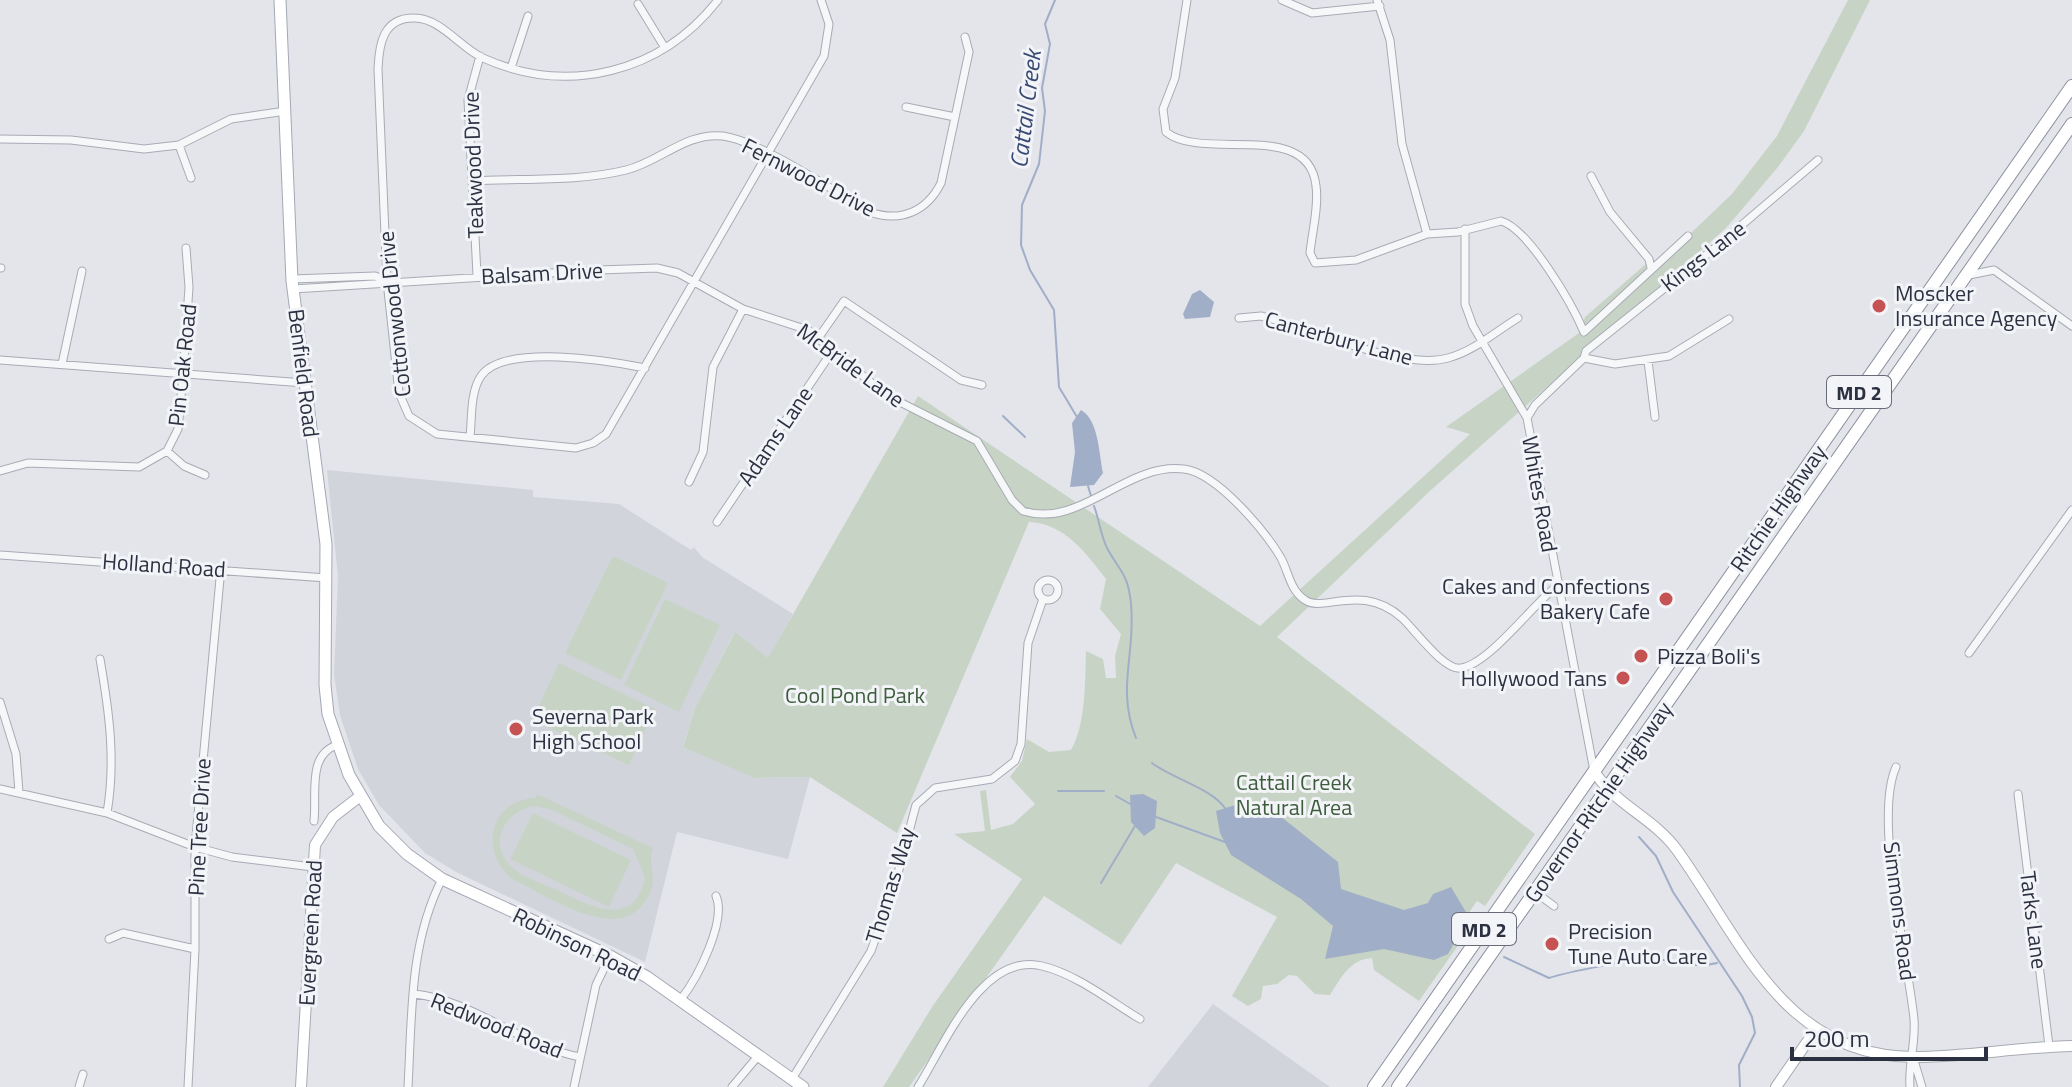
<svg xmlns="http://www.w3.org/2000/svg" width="2072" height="1087" viewBox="0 0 2072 1087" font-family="'Titillium Web',sans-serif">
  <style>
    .built { fill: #d2d4dc }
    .green { fill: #c7d4c5; fill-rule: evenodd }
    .water { fill: #a1aec7 }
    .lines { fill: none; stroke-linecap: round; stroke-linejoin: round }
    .stream { stroke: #a1aec7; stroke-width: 2 }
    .street-casing { stroke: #a8abb4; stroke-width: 9 }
    .secondary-casing { stroke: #a8abb4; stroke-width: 12 }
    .primary-casing { stroke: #a4a8b5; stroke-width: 13 }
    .highway-casing { stroke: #8c91a0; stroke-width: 14 }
    .street { stroke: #f6f7f9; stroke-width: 7 }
    .secondary { stroke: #fff; stroke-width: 10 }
    .primary { stroke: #fff; stroke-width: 11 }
    .highway { stroke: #fff; stroke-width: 12 }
    .poi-dot { fill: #c55353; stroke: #f3f4f8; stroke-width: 3 }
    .labels { text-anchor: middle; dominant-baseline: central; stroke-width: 6; stroke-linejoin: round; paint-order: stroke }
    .shield { fill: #f3f4f8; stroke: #686c79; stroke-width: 2 }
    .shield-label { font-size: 20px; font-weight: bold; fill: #2c3142 }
    .street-label { font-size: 22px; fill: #2c3142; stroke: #f3f4f8 }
    .poi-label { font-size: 22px; fill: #2c3142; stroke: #f3f4f8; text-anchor: start }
    .park-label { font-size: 22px; fill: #3c5c3b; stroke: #f3f4f8 }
    .water-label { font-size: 24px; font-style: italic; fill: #394a73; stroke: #f3f4f8 }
  </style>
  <rect width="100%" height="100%" fill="#e3e5ea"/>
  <path class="built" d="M327 470 533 490V497L619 504 691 550 694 547 702 557 793 614 768 659 734 633 695 708 683 746 754 778 810 777 788 859 677 832 645 962 456 872 425 853 379 805 358 769 340 715 334 675 338 576Z
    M1213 1004 1330 1087H1148Z"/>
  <path class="green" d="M1848 0H1870L1804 131 1778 167 1726 228 1431 490 1277 637 1535 834 1485 906 1477 901 1463 921 1471 927 1419 1001 1374 970 1372 958C1350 959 1341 978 1330 995L1315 994 1297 976 1289 975 1277 984 1263 986 1261 999 1248 1006 1232 996 1277 917 1176 863 1121 945 1044 896 909 1087H883L932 1007 1022 879 954 834 985 831 980 791 986 790 991 830 1013 824 1035 804 1010 777 1022 761 1027 739 1049 752 1071 750C1086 724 1085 682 1086 651L1103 659 1106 678H1116L1115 656 1121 634 1100 609 1106 579C1086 553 1064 523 1029 522L897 833 810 777 754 778 683 747 695 708 735 632 768 658 918 396 1260 626 1470 434 1446 427 1579 333 1585 317 1647 263 1652 270 1732 194 1777 136Z
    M613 556 668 583 621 680 565 653Z
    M665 599 720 625 679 712 624 685Z
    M559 663 655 709 629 765 532 720Z
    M537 794 653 848C647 862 657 875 651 890 627 952 550 897 512 879 479 852 489 800 535 798ZM533 806 550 809 633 849 645 877C634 932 587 904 555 889 541 883 521 877 511 866 487 843 505 812 533 806Z
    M533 813 631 860 609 907 510 859Z"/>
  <path class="water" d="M1200 290 1214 302 1210 317 1185 319 1183 314 1192 294Z
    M1081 410C1099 420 1099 455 1103 473L1094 485 1070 487 1075 452 1072 423Z
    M1143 794 1157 801 1155 828 1144 836 1131 822 1130 795Z
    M1248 801 1270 808 1338 862 1341 889 1404 910 1428 903 1433 894 1451 887 1469 917 1448 954 1434 960 1384 949 1325 959 1333 926 1301 899 1231 855 1220 833 1216 811Z"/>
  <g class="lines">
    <path class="stream" d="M1055 0 1045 24 1050 44 1042 88 1045 111 1039 164 1022 205 1021 245 1030 270 1054 310 1059 387 1077 417
      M1003 416 1025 437
      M1088 486 1091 496
      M1094 506C1099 519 1101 536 1107 548 1120 572 1128 573 1131 604 1136 654 1116 688 1136 738
      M1152 763C1173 779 1211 788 1225 808
      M1058 791H1104
      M1116 796 1132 805
      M1156 817 1225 842
      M1639 837 1656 856 1673 892 1742 996 1752 1017 1755 1033 1739 1065 1740 1087
      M1101 883 1135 826
      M1452 939 1462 943
      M1504 957 1549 978C1567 972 1638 958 1655 959 1678 961 1694 969 1717 963"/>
    <defs>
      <path id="street" d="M718 0C661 73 568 96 483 58 461 48 440 18 415 18 383 17 379 44 378 69L387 281 399 393 409 416 437 434 576 448 593 443 606 434 824 56 829 24 821 0
        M1187 0 1175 78 1163 109 1166 132C1203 162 1309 118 1316 186 1319 207 1312 232 1310 253L1315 263 1356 260 1427 234 1458 232 1501 221C1529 229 1572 304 1584 332L1688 236
        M1282 0 1312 13 1380 6
        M1377 0 1390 40 1402 144 1427 234
        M638 4 665 48
        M511 68 528 16
        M906 107 955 117
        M0 139 71 140 144 149 179 145 231 119 286 111
        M179 145 191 178
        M1591 176 1610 212 1649 259 1651 268
        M472 181C522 178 578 182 626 170 660 162 685 132 723 136 760 141 835 192 870 212 901 223 927 211 941 183L969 52 965 37
        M1465 229V304L1473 326 1527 418 1594 771
        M0 268H1
        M477 275 468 100 480 56
        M1969 275 1994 270 2072 326
        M292 279 375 276 387 281
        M293 289 599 270 657 268 678 273 743 309 808 330 886 395 977 441 1012 500 1023 511C1081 529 1126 462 1184 469 1217 473 1265 531 1281 558 1289 573 1290 590 1305 600 1323 613 1362 582 1402 618 1415 630 1444 671 1461 668 1489 664 1532 605 1557 586
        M1239 318 1261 316C1311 328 1400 371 1448 358 1474 351 1495 332 1518 318
        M819 337 844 301 961 380 982 385
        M1584 358 1615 364 1669 356 1729 319
        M0 360 305 383
        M1648 361 1655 417
        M62 364 82 271
        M1527 418 1535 405 1584 358 1586 351 1716 247 1818 160
        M470 437C472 419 470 392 481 376 504 343 610 361 645 368
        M167 451 184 466 205 475
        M0 471 28 463 139 467 167 451 178 429 183 375 189 287 186 248
        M689 482 703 452 713 367 743 309
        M717 522 833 350
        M0 555 327 578
        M1038 590a10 10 0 1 1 20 0a10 10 0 1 1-20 0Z
        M1969 653 2072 510
        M100 659C109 711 116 760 107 813
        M0 702 16 754 19 792
        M1896 767C1873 818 1908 959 1914 1019 1916 1043 1908 1065 1910 1087
        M0 789 107 813 195 847 232 857 313 867
        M2018 794 2049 1046
        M314 821C317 794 307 755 337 745
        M1535 892 1554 906
        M109 939 123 933 195 949
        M414 994C473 1000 521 1046 580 1057
        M681 999C697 979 727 921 716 896
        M1913 1057 1922 1087
        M792 1079 871 951 897 877 916 805 935 788 992 779 1015 761 1021 744 1028 643 1043 599
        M79 1087 83 1074
        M188 1087 195 949V847L221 568
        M408 1087C412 1016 409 944 442 879
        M574 1087 596 985 610 956
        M732 1087 759 1055
        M918 1087C944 1046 982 951 1042 966 1076 974 1110 1001 1140 1019"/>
      <path id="secondary" d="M1594 771C1615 805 1654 818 1677 850 1741 939 1783 1056 1913 1057 1966 1057 2019 1047 2072 1046
        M301 1087 315 845 333 817 359 797
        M1776 1087 1816 1029"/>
      <path id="primary" d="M280 0 292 281 326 544 325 685 328 714 349 775 379 826 407 854 442 879 610 956 647 977 803 1087"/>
      <path id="highway" d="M1374 1087 2072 86
        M1398 1087 2072 124"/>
    </defs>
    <use href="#street" class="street-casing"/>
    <use href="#secondary" class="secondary-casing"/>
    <use href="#primary" class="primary-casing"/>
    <use href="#highway" class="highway-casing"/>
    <use href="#street" class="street"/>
    <use href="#secondary" class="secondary"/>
    <use href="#primary" class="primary"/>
    <use href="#highway" class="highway"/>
  </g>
  <g class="poi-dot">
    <circle cx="1879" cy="306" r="8"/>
    <circle cx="1666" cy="599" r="8"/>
    <circle cx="1641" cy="656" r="8"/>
    <circle cx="1623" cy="678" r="8"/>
    <circle cx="516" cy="729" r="8"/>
    <circle cx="1552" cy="944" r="8"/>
  </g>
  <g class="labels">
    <g class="shield">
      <rect x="1827" y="376" width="64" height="32" rx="6"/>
      <rect x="1452" y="913" width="64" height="32" rx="6"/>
    </g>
    <g class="shield-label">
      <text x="1859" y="392">MD 2</text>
      <text x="1484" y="929">MD 2</text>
    </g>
    <g class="street-label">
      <text transform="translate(473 165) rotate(-92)">Teakwood Drive</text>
      <text transform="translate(809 177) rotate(27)">Fernwood Drive</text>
      <text transform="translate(1703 256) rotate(-38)">Kings Lane</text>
      <text transform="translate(542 273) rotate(-3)">Balsam Drive</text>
      <text transform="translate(394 314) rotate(-96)">Cottonwood Drive</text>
      <text transform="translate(1339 338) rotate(15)">Canterbury Lane</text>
      <text transform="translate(182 365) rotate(-84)">Pin Oak Road</text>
      <text transform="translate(851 365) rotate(36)">McBride Lane</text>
      <text transform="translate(304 373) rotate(83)">Benfield Road</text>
      <text transform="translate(775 436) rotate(-56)">Adams Lane</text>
      <text transform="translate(1540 494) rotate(80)">Whites Road</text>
      <text transform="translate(1778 508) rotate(-55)">Ritchie Highway</text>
      <text transform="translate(164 565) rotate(4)">Holland Road</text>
      <text transform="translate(1598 802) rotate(-55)">Governor Ritchie Highway</text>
      <text transform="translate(199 827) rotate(-87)">Pine Tree Drive</text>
      <text transform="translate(890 885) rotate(-73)">Thomas Way</text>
      <text transform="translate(1900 911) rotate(83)">Simmons Road</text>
      <text transform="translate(2034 920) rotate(83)">Tarks Lane</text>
      <text transform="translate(310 933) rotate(-87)">Evergreen Road</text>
      <text transform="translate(577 944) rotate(26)">Robinson Road</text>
      <text transform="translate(497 1025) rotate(22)">Redwood Road</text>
    </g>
    <g class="poi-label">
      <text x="1895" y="293">Moscker<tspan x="1895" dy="25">Insurance Agency</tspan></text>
      <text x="1650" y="586" text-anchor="end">Cakes and Confections<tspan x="1650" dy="25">Bakery Cafe</tspan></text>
      <text x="1657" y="656">Pizza Boli's</text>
      <text x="1607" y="678" text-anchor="end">Hollywood Tans</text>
      <text x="532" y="716">Severna Park<tspan x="532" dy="25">High School</tspan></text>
      <text x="1568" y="931">Precision<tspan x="1568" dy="25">Tune Auto Care</tspan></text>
    </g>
    <g class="park-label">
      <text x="855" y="695">Cool Pond Park</text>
      <text x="1294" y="782">Cattail Creek<tspan x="1294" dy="25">Natural Area</tspan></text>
    </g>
    <g class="water-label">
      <text transform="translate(1025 109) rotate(-83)">Cattail Creek</text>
    </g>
  </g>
  <path d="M1792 1047v12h194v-12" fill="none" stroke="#2c3142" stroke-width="4"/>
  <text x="1804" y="1047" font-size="24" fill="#2c3142" stroke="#f3f4f8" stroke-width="6" paint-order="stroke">200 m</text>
</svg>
